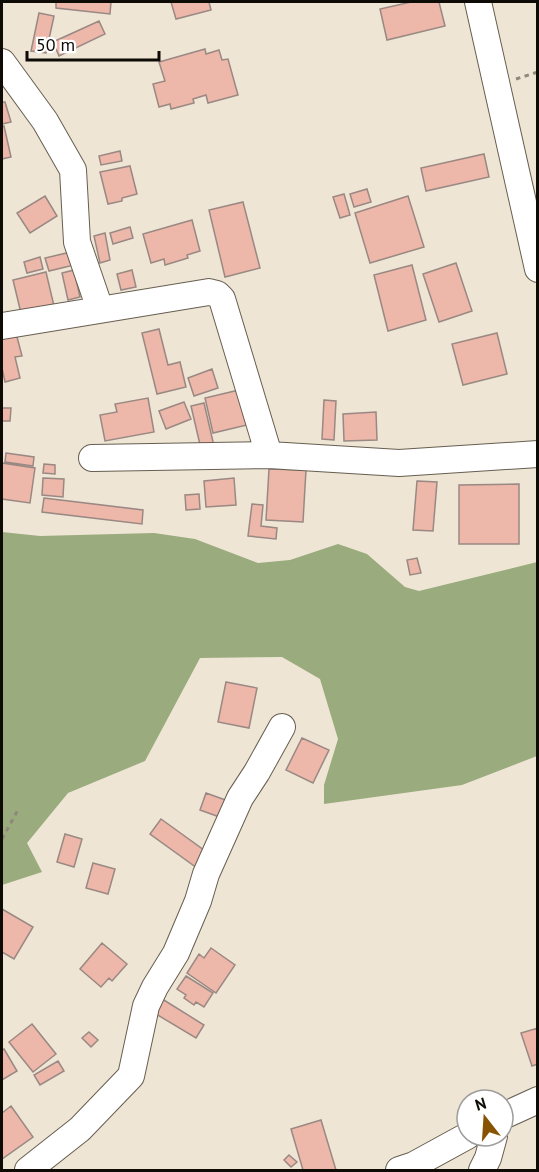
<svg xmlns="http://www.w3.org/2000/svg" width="539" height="1172" viewBox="0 0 539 1172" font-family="'PT Sans',sans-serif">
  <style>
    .forest { fill: #9aab7d }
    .building { fill: #edb7a9; stroke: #9a8883; stroke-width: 1.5 }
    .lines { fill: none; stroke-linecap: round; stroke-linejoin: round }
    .minor-casing { stroke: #665e50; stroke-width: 28 }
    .path { stroke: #8f897d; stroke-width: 3; stroke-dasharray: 4.5 4.5; stroke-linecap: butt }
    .minor { stroke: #fff; stroke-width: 26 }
  </style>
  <rect width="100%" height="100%" fill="#eee5d5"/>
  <path class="forest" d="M2 532 40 536 154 533 195 539 258 563 290 560 338 544 367 554 405 587 419 591 537 562V756L462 785 324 804V785L338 739 320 679 282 657 200 658 145 761 68 793 27 843 42 872 2 885Z"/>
  <path class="building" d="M56 2H111L110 14 56 8Z
    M171 2H209L211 10 176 19Z
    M411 2H439L445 26 387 40 380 9Z
    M39 13 54 16 46 53 31 51Z
    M99 21 105 34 59 56 53 42Z
    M205 49 206 54 219 50 222 60 228 59 238 95 208 103 206 95 193 99 194 103 171 109 170 104 159 107 153 84 165 81 159 62Z
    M2 102H5L11 122 2 124Z
    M4 126 11 157 2 159V127Z
    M120 151 122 161 101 165 99 156Z
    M484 154 489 177 426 191 421 168Z
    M130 166 137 194 122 198V201L108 204 100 172Z
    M367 189 371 202 354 207 350 194Z
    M344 194 350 215 340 218 333 197Z
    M45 196 57 216 30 233 17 213Z
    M408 196 424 247 370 263 355 213Z
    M243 202 260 268 225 277 209 210Z
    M192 220 200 251 187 255 188 258 165 265 164 259 151 263 143 234Z
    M130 227 133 238 113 244 110 233Z
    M105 233 110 260 100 263 94 236Z
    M71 252 74 265 49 271 45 258Z
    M40 257 43 269 27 273 24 262Z
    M456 263 472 311 439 322 423 274Z
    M412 265 426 320 388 331 374 275Z
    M74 270 80 297 68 300 62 273Z
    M132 270 136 287 121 290 117 274Z
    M46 272 54 306 21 313 13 280Z
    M159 329 168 365 180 362 186 387 157 394 142 333Z
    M16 333 22 356 15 357 20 378 5 382 2 368V337Z
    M497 333 507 374 463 385 452 344Z
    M212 369 218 388 194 396 188 378Z
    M239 390 247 425 213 433 205 398Z
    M148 398 154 432 105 441 100 415 117 412 115 404Z
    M324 400 336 401 334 440 322 439Z
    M184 402 191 419 166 429 159 411Z
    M204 403 214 446 201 449 191 406Z
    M2 408H11L10 421H2Z
    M376 412 377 440 344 441 343 414Z
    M6 453 34 457 33 466 5 462Z
    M2 463 35 468 30 503 2 499Z
    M44 464 55 465V474L43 473Z
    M269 469 306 470 303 522 266 520Z
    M43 478 64 479 63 497 42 495Z
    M234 478 236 505 206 507 204 481Z
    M417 481 437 482 433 531 413 530Z
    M519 484V544H459V485Z
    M199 494 200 509 186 510 185 495Z
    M44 498 143 510 142 524 42 512Z
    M252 504 263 505 261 526 277 528 276 539 248 536Z
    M417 558 421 573 410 575 407 560Z
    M226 682 257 688 249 728 218 722Z
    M302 738 329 750 313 783 286 770Z
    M206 793 231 802 225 819 200 810Z
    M161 819 208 853 197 868 150 834Z
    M65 834 82 839 74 867 57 862Z
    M93 863 115 869 108 894 86 888Z
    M2 909 33 927 14 959 2 952Z
    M102 943 127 964 112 981 109 978 101 987 80 969Z
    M211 948 235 965 216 993 187 973 199 954 204 958Z
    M186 976 213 993 204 1007 196 1002 194 1005 184 998 186 995 177 989Z
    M159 997 204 1025 196 1038 151 1011Z
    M32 1024 56 1054 33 1072 9 1042Z
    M538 1028V1064L532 1066 521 1033Z
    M89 1032 98 1040 91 1047 82 1038Z
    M4 1049 17 1071 2 1080V1050Z
    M58 1061 64 1071 40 1085 34 1075Z
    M11 1106 33 1137 2 1159V1113Z
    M321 1120 336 1170H303L291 1129Z
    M289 1155 297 1162 291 1167 284 1160Z"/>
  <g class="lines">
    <defs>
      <path id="minor" d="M478 2 538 269
        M2 62 45 121 73 170 77 242 100 309
        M2 326 209 292 217 294 222 299 269 455
        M92 458 269 455 399 463 538 454
        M503 1116 538 1100
        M28 1170 80 1129 131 1076 146 1006 155 987 176 953 198 901 206 874 240 798 257 772 282 727
        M399 1170 414 1165 467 1136
        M482 1170 488 1158 494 1136"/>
    </defs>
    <use href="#minor" class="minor-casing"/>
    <path class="path" d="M516 79 538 72
      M2 839 19 808"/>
    <use href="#minor" class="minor"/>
  </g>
  <rect width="539" height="1172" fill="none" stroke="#0e0b06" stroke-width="6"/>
  <g transform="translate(485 1118) rotate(343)"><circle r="28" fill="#ffffff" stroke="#9f9d9b" stroke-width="1.5"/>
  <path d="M0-4.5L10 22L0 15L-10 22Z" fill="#875300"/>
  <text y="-9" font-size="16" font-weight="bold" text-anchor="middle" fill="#0e0b06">N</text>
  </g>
  <path d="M27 51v9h132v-9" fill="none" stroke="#0e0b06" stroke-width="3"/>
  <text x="36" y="51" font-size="18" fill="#0e0b06" stroke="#ffffff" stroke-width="4.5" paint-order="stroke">50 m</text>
</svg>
